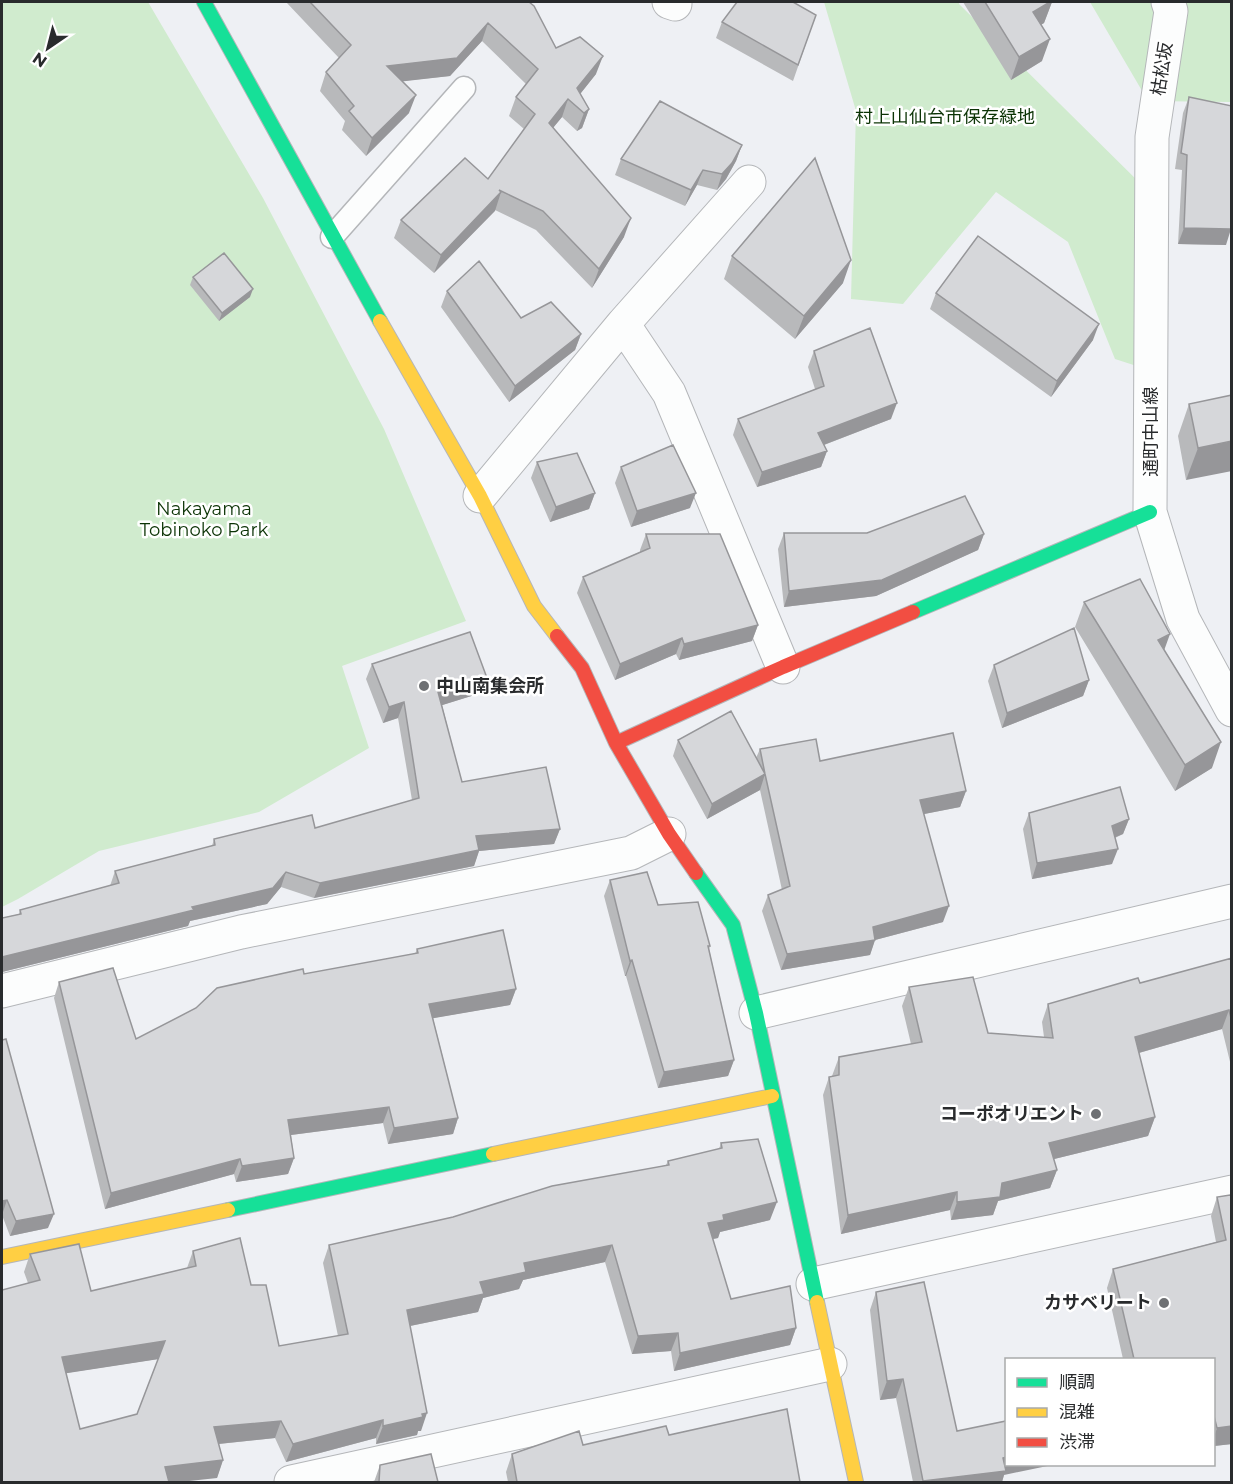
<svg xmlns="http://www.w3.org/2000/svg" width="1233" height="1484" viewBox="0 0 1233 1484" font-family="Montserrat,'Noto Sans JP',sans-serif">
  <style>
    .green { fill: #d0ebce }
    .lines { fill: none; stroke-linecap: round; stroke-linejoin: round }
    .lane-casing { stroke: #b4b6b9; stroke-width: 25 }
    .street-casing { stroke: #b4b6b9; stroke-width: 35 }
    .fast-casing { stroke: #b4b6b9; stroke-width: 16 }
    .slow-casing { stroke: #b4b6b9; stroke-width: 16 }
    .jam-casing { stroke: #b4b6b9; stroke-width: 16 }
    .lane { stroke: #fcfdfd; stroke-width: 22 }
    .street { stroke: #fcfdfd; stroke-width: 33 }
    .fast { stroke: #16e098; stroke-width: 14 }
    .slow { stroke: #ffcf43; stroke-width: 14 }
    .jam { stroke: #f24e42; stroke-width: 14 }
    .wall { fill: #b8b9bb; fill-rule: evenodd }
    .shaded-wall { fill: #969699 }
    .building { fill: #d6d7da; stroke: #969699; stroke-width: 1.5; fill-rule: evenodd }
    .poi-dot { fill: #6e7073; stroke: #fff; stroke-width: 2 }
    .labels { text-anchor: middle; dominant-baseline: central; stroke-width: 5; stroke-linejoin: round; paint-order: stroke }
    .street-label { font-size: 18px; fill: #292b2d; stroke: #fff }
    .park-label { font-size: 18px; fill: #0b3305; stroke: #fff }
    .poi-label { font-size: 18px; font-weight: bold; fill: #292b2d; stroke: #fff; text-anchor: end }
  </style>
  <rect width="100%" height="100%" fill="#eef0f4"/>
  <path class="green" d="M2 2H148L263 198 384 429 466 621 342 666 369 748 259 812 99 851 18 899 2 907Z
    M824 2H959V4L1146 189 1149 370 1115 359 1068 242 996 192 903 304 851 299 856 111Z
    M1090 2H1231V102L1148 101Z"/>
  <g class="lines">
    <defs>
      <path id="lane" d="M332 237 464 88"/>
      <path id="street" d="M669 2 675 4
        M1168 2 1171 11 1152 137 1150 512 1183 619 1232 710
        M623 324 669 393 783 667
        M480 496 623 324 749 182
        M2 991 241 932 631 853 669 834
        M756 1013 1232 901
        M813 1284 1232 1192
        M291 1482 830 1364"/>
      <path id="fast" d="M204 2 380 321
        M913 612 1150 512
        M696 873 733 925 756 1013 817 1302
        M228 1210 493 1154"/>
      <path id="slow" d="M380 321 480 496 534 606 557 636
        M493 1154 772 1096
        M2 1257 228 1210
        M817 1302 856 1482"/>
      <path id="jam" d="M557 636 582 668 616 743 669 834 696 873
        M616 743 783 667 913 612"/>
    </defs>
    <use href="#lane" class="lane-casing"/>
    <use href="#street" class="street-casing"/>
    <use href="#fast" class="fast-casing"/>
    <use href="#slow" class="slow-casing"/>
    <use href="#jam" class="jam-casing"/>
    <use href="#lane" class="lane"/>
    <use href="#street" class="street"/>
    <use href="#fast" class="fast"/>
    <use href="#slow" class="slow"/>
    <use href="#jam" class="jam"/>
  </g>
  <path class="wall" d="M286 2H529L556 48 596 74 580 94 589 109 582 128 577 131 562 117 553 128 624 237 592 288 536 230 495 210 434 273 394 238 401 220 488 179 524 129 509 116 516 97 526 84 482 41 450 76 402 81 409 113 366 156 342 130 345 121 320 91 326 72 339 58Z
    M963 2H1052L1044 23 1041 25 1042 61 1011 80Z
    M816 15 793 81 716 38 722 22Z
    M1189 97 1226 245 1178 244 1182 170 1175 169 1183 113Z
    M742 145 736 161 726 179 717 190 697 185 685 206 615 175 621 159Z
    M732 256 843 283 795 339 724 279Z
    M193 277 250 297 219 321 190 285Z
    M447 291 521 318 581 334 575 350 509 402 441 307Z
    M936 293 1093 340 1051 397 930 309Z
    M814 351 891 419 824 445 827 451 821 467 757 487 733 435 738 419 815 389 808 367Z
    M1232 395 1186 480 1178 436 1189 404Z
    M537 462 595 493 589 509 550 522 531 478Z
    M621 467 690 508 631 527 615 483Z
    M784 533 984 534 978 550 876 596 784 607 778 549Z
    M646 534 758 625 752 641 679 660 676 654 615 680 577 593 583 577 640 552V550Z
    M1084 602 1164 650 1212 768 1175 791 1075 627Z
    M372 664 487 678 481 693 442 705 462 782 560 829 554 844 479 851 474 866 314 898 281 887 267 904 190 921 188 926 2 972V918L19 914 20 910 110 886 115 871 212 846 214 839 315 828 412 800 398 718 383 723 366 679Z
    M994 665 1089 680 1083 696 1002 728 988 681Z
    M678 740 756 758 760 749 966 791 960 807 924 814 943 922 875 940 870 955 781 970 762 911 768 895 782 890 760 790 707 819 673 756Z
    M1029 813 1129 819 1123 834 1115 838 1112 864 1032 879 1023 829Z
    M610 880 658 905 710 946 709 949 734 1060 728 1076 658 1088 626 976H625L604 896Z
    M417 949 516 989 510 1005 433 1018 458 1118 453 1134 388 1144 383 1123 291 1135 294 1158 288 1174 236 1182 234 1174 105 1209 54 998 59 982 136 1039 304 974 415 954Z
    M1232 958V1070L1222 1029 1139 1053 1155 1117 1148 1136 1054 1159 1057 1170 1050 1188 998 1201 993 1215 951 1220 950 1210 841 1234 823 1095 829 1077 832 1076 839 1057 911 1044 902 1006 909 987 988 1033 1044 1037 1042 1022 1048 1004 1140 983Z
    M2 1040 48 1228 10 1236 2 1215Z
    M721 1143 770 1220 720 1232 718 1238 713 1239 731 1299 796 1328 790 1345 674 1371 671 1351 632 1354 605 1262 523 1280 519 1289 483 1298 478 1312 410 1326 421 1431H418L417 1435 376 1444V1438L286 1462 275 1438 219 1444 223 1460 217 1478 2 1482 28 1283 24 1272 30 1254 91 1291 187 1268 193 1251 251 1285 279 1346 338 1336 323 1263 329 1245 453 1217 666 1165 668 1161 719 1149ZM158 1359 137 1414 80 1429 66 1373Z
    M1217 1197H1232V1444L1214 1446V1359H1123L1107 1288 1113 1269 1216 1242 1211 1216Z
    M876 1292 957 1431 1004 1475 1002 1482H913L896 1398 880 1400 870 1310Z
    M669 1435 800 1482H508L506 1472 512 1454 583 1445Z
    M380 1465 438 1482H374Z"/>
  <path class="shaded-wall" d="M1050 2H1052L1044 23 1025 34 1033 12Z
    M488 23 482 41 450 76 380 84 387 66Z
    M1050 39 1042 61 1011 80 1019 57Z
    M603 56 596 74 573 103 577 88Z
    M416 95 409 113 366 156 372 138Z
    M568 99 562 117 542 141 549 123Z
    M589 109 582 128 577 131 584 113Z
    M742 145 736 161 726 179 717 190 722 174Z
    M703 170 697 185 685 206 691 190Z
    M501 192 495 211 434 273 441 255Z
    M631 218 624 237 592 288 599 269Z
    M1184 228 1231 229 1226 245 1178 244Z
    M851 260 843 283 795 339 804 316Z
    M253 289 250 297 219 321 222 313Z
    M1099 324 1093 340 1051 397 1057 381Z
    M581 334 575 350 509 402 515 386Z
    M897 403 891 419 813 449 818 433Z
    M1232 441V471L1186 480 1198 448Z
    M827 451 821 467 757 487 762 472Z
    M595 493 589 509 550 522 556 507Z
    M696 493 690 508 631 527 637 511Z
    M984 534 978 550 876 596 784 607 789 591Z
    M758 625 752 641 679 660 684 644Z
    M1170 634 1161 659 1158 640Z
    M682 638 676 654 615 680 620 664Z
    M487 678 481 693 433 708 438 692Z
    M1089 680 1083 696 1002 728 1007 713Z
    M404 702 398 718 383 723 389 707Z
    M1221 742 1212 768 1175 791 1185 765Z
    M765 774 760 790 707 819 712 804Z
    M966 791 960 807 914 816 920 800Z
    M1129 819 1123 834 1106 841 1112 826Z
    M560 829 554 844 479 851 474 866 314 898 320 883 476 836Z
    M1118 849 1112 864 1032 879 1037 863Z
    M286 872 281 887 267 904 190 921 188 926 2 972V957L192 907Z
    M949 906 943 922 875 940 870 955 781 970 787 954 873 927Z
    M632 960 626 976H625L630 961Z
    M516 989 510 1005 423 1020 429 1004Z
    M1229 1010 1222 1029 1128 1056 1135 1037Z
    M734 1060 728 1076 658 1088 664 1072Z
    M389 1107 383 1123 283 1136 288 1120Z
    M1155 1117 1148 1136 1042 1162 1049 1143Z
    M458 1118 453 1134 388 1144 394 1128Z
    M294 1158 288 1174 236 1182 242 1166Z
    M240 1159 234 1174 105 1209 111 1193Z
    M1057 1170 1050 1188 998 1201 993 1215 951 1220 957 1202 1002 1183Z
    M957 1192 950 1210 841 1234 848 1215Z
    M7 1200 2 1215V1201Z
    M777 1202 770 1220 720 1232 718 1238 702 1241 708 1223 723 1215Z
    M54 1214 48 1228 10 1236 16 1221Z
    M612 1245 605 1262 523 1280 519 1289 483 1298 478 1312 400 1328 407 1310 480 1282 524 1263Z
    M796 1328 790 1345 674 1371 680 1353Z
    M678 1333 671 1351 632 1354 638 1336Z
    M165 1341 159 1359 55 1375 62 1357Z
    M903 1379 896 1398 880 1400 887 1381Z
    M427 1413 421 1431H418L417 1435 376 1444 383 1426Z
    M383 1420 376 1438 286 1462 293 1444Z
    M281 1421 275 1438 208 1445 214 1427Z
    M1232 1426V1444L1214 1446V1437L1217 1428Z
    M1006 1457V1464H1057L1004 1475 1002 1482H923V1481Z
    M223 1460 217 1478 180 1482H159L165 1467Z"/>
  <path class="building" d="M310 2H529L534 6 556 48 580 37 603 56 577 88 589 109 584 113 568 99 549 123 631 218 599 269 543 211 499 190 501 192 441 255 401 220 465 158 488 179 535 114 516 97 538 69 488 23 457 58 387 66 416 95 372 138 349 111 354 106 326 72 351 45Z
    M737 2H793L816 15 798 65 722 22Z
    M985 2H1050L1033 12 1050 39 1019 57Z
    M1189 97 1232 106 1231 229 1184 228 1187 155 1181 153Z
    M660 101 742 145 732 163 722 174 703 170 691 190 621 159Z
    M815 158 851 260 804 316 732 256Z
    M978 236 1099 324 1057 381 936 293Z
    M224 253 253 289 222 313 193 277Z
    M479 261 521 318 551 302 581 334 515 386 447 291Z
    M870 328 897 403 818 433 827 451 762 472 738 419 824 386 814 351Z
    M1232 395V441L1198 448 1189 404Z
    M673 445 696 493 637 511 621 467Z
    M577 453 595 493 556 507 537 462Z
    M965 496 984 534 882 580 789 591 784 533H867Z
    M646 534H720L758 625 684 644 682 638 620 664 583 577 650 548Z
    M1140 579 1170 634 1158 640 1221 742 1185 765 1084 602Z
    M1074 628 1089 680 1007 713 994 665Z
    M470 632 487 678 438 692 462 782 546 767 560 829 476 836 479 850 320 883 286 872 273 888 192 907 194 910 2 957V918L21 914 20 910 119 883 115 871 215 845 214 839 312 815 315 828 419 798 404 702 389 707 372 664Z
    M731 711 765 774 760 749 816 739 820 761 953 733 966 791 920 800 949 906 873 927 875 940 787 954 768 895 790 886 765 774 712 804 678 740Z
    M1120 787 1129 819 1112 826 1118 849 1037 863 1029 813Z
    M647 872 658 905 698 902 710 946H708L734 1060 664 1072 632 960 630 961 610 880Z
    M503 930 516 989 429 1004 458 1118 394 1128 389 1107 288 1120 294 1158 242 1166 240 1159 111 1193 59 982 113 968 136 1039 196 1008 217 988 303 969 304 974 418 953 417 949Z
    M1232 958V1022L1229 1010 1135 1037 1155 1117 1049 1143 1057 1170 1002 1183 1000 1197 957 1202V1192L848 1215 829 1077 839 1075V1057L922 1042 909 987 973 977 988 1033 1053 1038 1048 1004 1138 978 1140 983Z
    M6 1039 54 1214 16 1221 7 1200 2 1201V1040Z
    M758 1139 777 1202 723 1215 724 1220 708 1223 731 1299 790 1286 796 1328 680 1353 678 1333 638 1336 612 1245 524 1263 526 1272 480 1282 484 1294 407 1310 427 1413 422 1414 423 1417 383 1426V1420L293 1444 281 1421 214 1427 223 1460 165 1467 169 1482H2V1290L40 1280 30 1254 79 1244 91 1291 196 1266 193 1251 240 1238 251 1285H266L279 1346 348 1334 329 1245 453 1217 552 1186 669 1165 668 1161 722 1148 721 1143ZM165 1341 137 1414 80 1429 62 1357Z
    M1230 1195 1232 1197V1426L1217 1428 1214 1416V1359H1134L1113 1269 1226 1240 1217 1197Z
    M924 1282 957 1431 1006 1421V1457L1003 1458 1006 1471 923 1481 903 1379 887 1381 876 1292Z
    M787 1409 800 1482H517L512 1454 579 1431 583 1445 666 1426 669 1435Z
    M431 1454 438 1482H379L380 1465Z"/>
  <g class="poi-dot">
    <circle cx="424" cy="686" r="6"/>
    <circle cx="1096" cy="1114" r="6"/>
    <circle cx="1164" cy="1303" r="6"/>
  </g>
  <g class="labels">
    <g class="street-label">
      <text transform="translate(1162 69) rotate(-81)">枯松坂</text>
      <text transform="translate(1151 432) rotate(-90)">通町中山線</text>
    </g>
    <g class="park-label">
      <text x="945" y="117">村上山仙台市保存緑地</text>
      <text x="204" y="509">Nakayama<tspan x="204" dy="21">Tobinoko Park</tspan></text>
    </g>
    <g class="poi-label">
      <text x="436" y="686" text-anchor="start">中山南集会所</text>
      <text x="1084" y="1114">コーポオリエント</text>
      <text x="1152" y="1303">カサベリート</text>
    </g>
  </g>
  <rect width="1233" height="1484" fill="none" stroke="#292b2d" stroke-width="6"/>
  <rect x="1005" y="1358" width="210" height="108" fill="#ffffff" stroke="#a9aaab" stroke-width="1.5"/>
  <rect x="1017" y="1378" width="30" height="9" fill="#16e098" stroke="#a9aaab" stroke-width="1.5"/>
  <text x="1059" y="1388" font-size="18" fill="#292b2d">順調</text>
  <rect x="1017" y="1408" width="30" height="9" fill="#ffcf43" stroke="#a9aaab" stroke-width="1.5"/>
  <text x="1059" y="1418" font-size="18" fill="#292b2d">混雑</text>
  <rect x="1017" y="1438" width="30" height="9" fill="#f24e42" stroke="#a9aaab" stroke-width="1.5"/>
  <text x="1059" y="1448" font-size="18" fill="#292b2d">渋滞</text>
  <g transform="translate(48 48) rotate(215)" stroke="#ffffff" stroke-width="4.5" paint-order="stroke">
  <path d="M0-4.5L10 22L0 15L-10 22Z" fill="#292b2d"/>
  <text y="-9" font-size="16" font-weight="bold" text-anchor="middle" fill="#292b2d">N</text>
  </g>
</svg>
